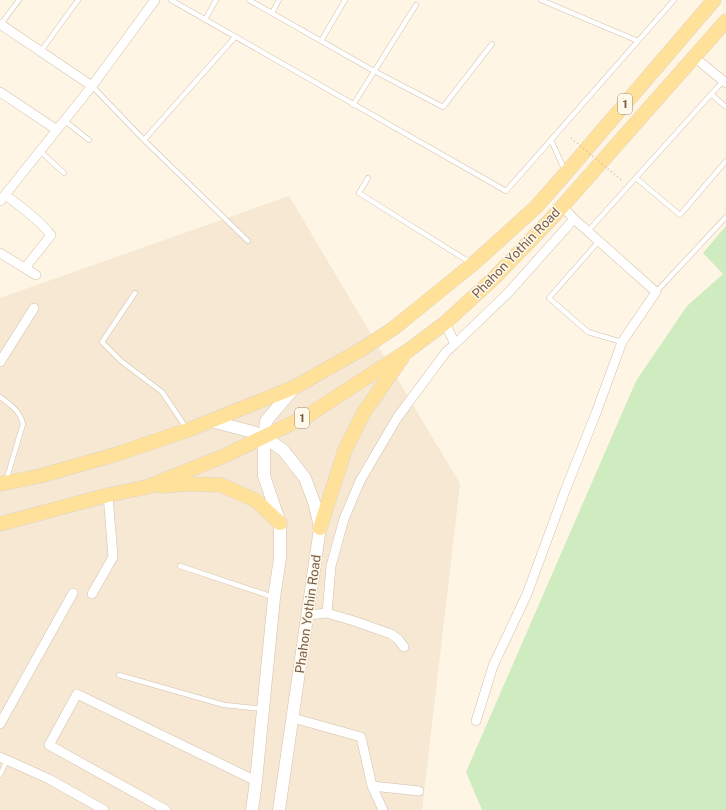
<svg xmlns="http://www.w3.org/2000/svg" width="726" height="810" viewBox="0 0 726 810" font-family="'Public Sans',sans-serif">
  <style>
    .residential { fill: #f6e8d2 }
    .green { fill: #cfecc1 }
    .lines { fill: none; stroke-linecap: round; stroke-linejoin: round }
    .lane-casing { stroke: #d2c0ac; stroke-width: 5.5 }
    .street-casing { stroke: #d2c0ac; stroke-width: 10 }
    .secondary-casing { stroke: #d5c0a9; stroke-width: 13 }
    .primary-casing { stroke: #dcd5cf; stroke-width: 15 }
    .lane { stroke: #fff; stroke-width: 4.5 }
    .street { stroke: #fff; stroke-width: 9 }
    .secondary { stroke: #fff; stroke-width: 12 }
    .primary { stroke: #ffe199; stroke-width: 14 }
    .path-bridge { stroke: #dab99d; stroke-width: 1.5; stroke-dasharray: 1 3; stroke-linecap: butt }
    .labels { text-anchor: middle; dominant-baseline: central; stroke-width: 3; stroke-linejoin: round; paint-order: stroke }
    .shield { fill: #fff9eb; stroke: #a08b79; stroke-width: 1 }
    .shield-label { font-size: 12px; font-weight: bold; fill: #785c48 }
    .street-label { font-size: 13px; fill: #785c48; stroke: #fff9eb }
  </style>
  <rect width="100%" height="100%" fill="#fef5e4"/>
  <path class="residential" d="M289 196 460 484 422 810H0V298Z"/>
  <path class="green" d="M726 226V810H482L466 772 636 381 687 306 723 274 703 253Z"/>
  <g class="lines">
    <defs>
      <path id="lane" d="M171 0 506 191 674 0
        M249 0 374 71 443 107 492 44
        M541 0 638 41
        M272 13 279 0
        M205 20 216 0
        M1 24 19 0
        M321 41 345 0
        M41 51 78 0
        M92 86 144 140 248 241
        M711 94 726 107
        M353 105 416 5
        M65 121 89 140
        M144 140 235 37
        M551 140 565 171
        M40 151 64 173
        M368 178 359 193 471 263
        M636 178 680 215 726 161
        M588 231 723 81
        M599 241 549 298 588 332 622 342
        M656 292 726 217
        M135 293 102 342 121 361 162 392 187 429
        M0 397C10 404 20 411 23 424L6 481
        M180 566 273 597
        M119 675 224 705 263 709
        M0 775 7 760"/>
      <path id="street" d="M0 24 92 86
        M694 57 726 83
        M0 92 57 130
        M5 195C22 207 38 219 51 235L25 268
        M0 201 92 86 155 0
        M0 253 36 275
        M455 344 509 292 574 219
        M0 362 34 308
        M92 594 113 557 108 495
        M327 613 331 566 344 519 360 481 397 418 446 352 455 344 445 323
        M308 615 327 613 354 621 391 634 398 639 404 647
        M293 718 361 737 372 786 383 810
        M476 721 493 666 527 594 565 491 596 413 622 342 656 292 574 219 562 206
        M0 724 73 593
        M0 757 49 779 104 810
        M372 786 419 791
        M166 810 49 745 77 694 256 781"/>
      <path id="secondary" d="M211 421 253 432 264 437 283 450 305 478 315 505 320 528 279 810
        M252 810 256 781 274 598 280 558V523L264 476V437L266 421 295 387"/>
      <path id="primary" d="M0 484 40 476 114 455 188 430 295 387 362 349 394 328 473 264 536 207 566 173 714 0
        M161 486 188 484 221 485 255 500 280 523
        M0 524 108 495 147 487 224 456 307 416 409 350 445 323 494 278 552 218 726 21
        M320 528 345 450 364 412 402 358"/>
    </defs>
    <use href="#lane" class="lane-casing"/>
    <use href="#street" class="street-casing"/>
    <use href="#secondary" class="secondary-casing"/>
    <use href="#primary" class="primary-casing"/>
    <use href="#lane" class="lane"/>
    <use href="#street" class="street"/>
    <use href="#secondary" class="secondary"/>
    <use href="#primary" class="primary"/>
    <path class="path-bridge" d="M571 138 621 180"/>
  </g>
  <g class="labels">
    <g class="shield">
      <rect x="618" y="94" width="14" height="20" rx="3"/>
      <rect x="295" y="408" width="14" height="20" rx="3"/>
    </g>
    <g class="shield-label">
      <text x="625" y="104">1</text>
      <text x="302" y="418">1</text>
    </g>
    <g class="street-label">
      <text transform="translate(516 253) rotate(-46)">Phahon Yothin Road</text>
      <text transform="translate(308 614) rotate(-82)">Phahon Yothin Road</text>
    </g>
  </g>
</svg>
